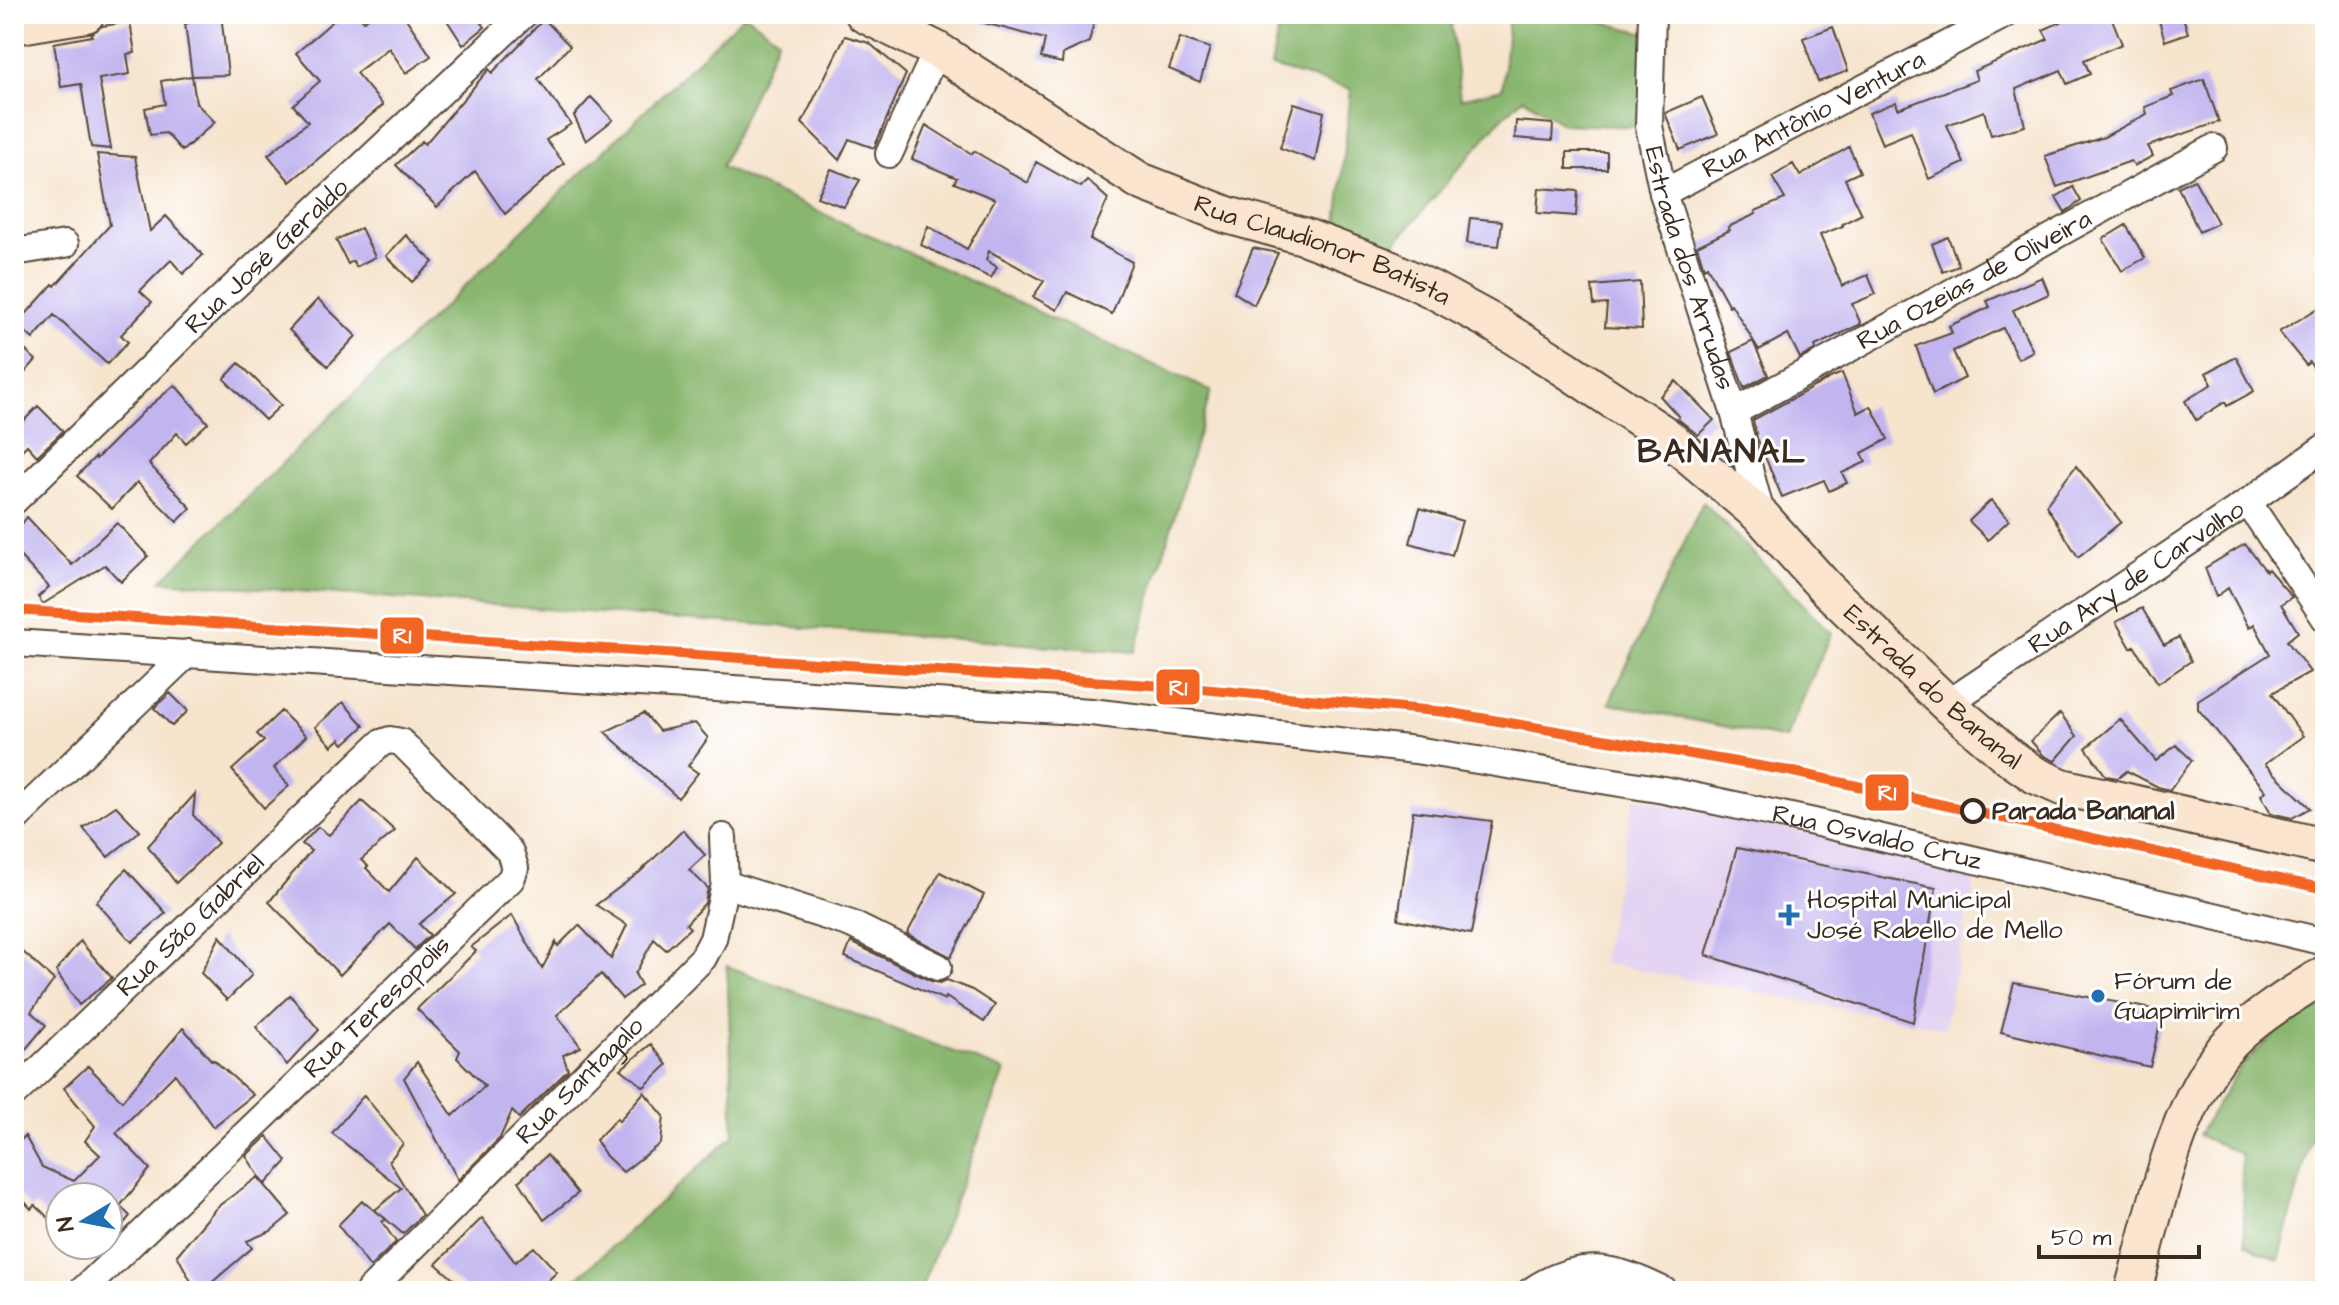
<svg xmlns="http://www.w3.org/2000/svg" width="2339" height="1305" viewBox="0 0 2339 1305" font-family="'Architects Daughter',sans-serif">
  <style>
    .built { fill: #e3d3f2 }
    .forest { fill: #89b66e; stroke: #627046; stroke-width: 2 }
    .building { fill: #c2b5ef }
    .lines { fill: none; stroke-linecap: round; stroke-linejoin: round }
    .street-casing { stroke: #574638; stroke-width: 30 }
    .secondary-casing { stroke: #574638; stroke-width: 40 }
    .street { stroke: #fff; stroke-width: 26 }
    .secondary { stroke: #fbe5cf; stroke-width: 36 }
    .rail-1-casing { stroke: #fff; stroke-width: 16 }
    .rail-1 { stroke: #f26522; stroke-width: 10 }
    .stop-dot { fill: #fff; stroke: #3b2a1e; stroke-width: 4 }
    .poi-dot { fill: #1f6fb2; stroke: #fff; stroke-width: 3 }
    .labels { text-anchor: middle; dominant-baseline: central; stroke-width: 6; stroke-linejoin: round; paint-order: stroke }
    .street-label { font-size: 26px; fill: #3b2a1e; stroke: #fff }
    .stop-label { font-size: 26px; font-weight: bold; fill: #3b2a1e; stroke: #fff; text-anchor: start }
    .poi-label { font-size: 26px; fill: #3b2a1e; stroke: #fff; text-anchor: start }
    .district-label { font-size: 34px; font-weight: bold; letter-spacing: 2px; fill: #3b2a1e; stroke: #fff }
    .line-badge { stroke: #fff; stroke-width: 3 }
    .badge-label { font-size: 22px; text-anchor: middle; font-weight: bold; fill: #fff }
  </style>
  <rect width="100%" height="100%" fill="#fff"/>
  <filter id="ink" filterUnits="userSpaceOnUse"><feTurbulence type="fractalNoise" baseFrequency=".0125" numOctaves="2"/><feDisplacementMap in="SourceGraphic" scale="16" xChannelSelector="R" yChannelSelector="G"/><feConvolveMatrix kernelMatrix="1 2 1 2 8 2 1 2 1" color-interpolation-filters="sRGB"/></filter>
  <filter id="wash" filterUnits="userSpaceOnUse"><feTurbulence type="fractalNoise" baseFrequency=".006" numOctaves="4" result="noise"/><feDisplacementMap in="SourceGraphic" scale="32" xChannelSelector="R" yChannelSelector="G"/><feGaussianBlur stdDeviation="1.8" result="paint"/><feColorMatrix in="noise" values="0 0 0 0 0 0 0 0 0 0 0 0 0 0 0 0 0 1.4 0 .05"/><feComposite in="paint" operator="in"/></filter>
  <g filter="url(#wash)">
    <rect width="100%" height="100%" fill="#f6e4cd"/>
    <path class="built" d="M1634 798 1978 867 1944 1028 1601 963Z"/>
    <path class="forest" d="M745 14 778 39 721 167 1211 391 1135 652 161 581Z
      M1281 14H1450L1460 99 1502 89 1509 14H1570L1646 33 1640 127 1563 124 1523 98 1502 118 1391 248 1337 225 1351 89 1271 67Z
      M1703 502 1831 633 1786 739 1609 703Z
      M727 966 1005 1071 920 1291H563L734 1135Z
      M2325 1007V1119L2312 1134 2279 1261 2245 1244 2241 1154 2198 1135 2242 1065 2293 1017Z"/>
    <g id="blocks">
      <path class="building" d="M217 14H221L228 75 192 76 185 24Z
        M341 14H358L364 21 375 14H403L431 56 406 73 389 48 356 73 383 105 290 182 268 155 308 122 293 105 320 81 296 53Z
        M443 14H475L485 27 463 45Z
        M974 14H1096L1089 42 1063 54 1062 63 1041 58 1045 39 973 20Z
        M2078 14H2110L2122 44 2084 60 2090 74 2067 84 2061 70 2016 89 2025 126 1991 135 1984 111 1947 125 1964 163 1929 179 1911 132 1882 144 1869 113 1896 102 1898 109 1977 80 1974 71 2048 39 2043 30Z
        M2157 14H2182L2188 33 2165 41Z
        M544 19 570 46 538 79 571 124 546 140 564 163 505 214 475 171 437 207 396 165 422 141 425 144 489 69 492 73Z
        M130 22 135 53 127 54 130 74 99 79 111 149 91 147 81 84 61 87 54 43 92 36 91 34 102 26Z
        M1833 27 1848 71 1818 82 1803 38Z
        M845 36 869 43 906 74 874 148 849 139 839 160 802 123Z
        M1180 38 1210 48 1200 82 1169 69Z
        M192 76 196 103 215 122 182 151 166 133 150 135 145 108 165 104 161 81Z
        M2204 79 2219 122 2148 146 2153 156 2134 166 2131 161 2057 187 2045 156 2104 137 2147 114 2145 107 2173 96 2171 91Z
        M591 97 613 120 586 141 574 116Z
        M1702 97 1718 134 1680 150 1665 113Z
        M1294 103 1324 112 1315 161 1280 148Z
        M1516 121 1553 124 1552 141 1515 138Z
        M926 125 972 154 974 151 1028 183 1036 162 1081 187 1087 180 1108 199 1090 239 1132 262 1112 314 1067 292 1057 310 1033 297 1044 281 989 251 986 260 997 267 991 278 921 245 928 226 967 249 995 199 954 183 957 178 912 159Z
        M1849 147 1860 172 1845 179 1862 214 1842 224 1843 226 1820 235 1842 286 1868 275 1876 294 1852 304 1861 324 1815 346 1816 349 1800 358 1788 334 1759 350 1731 304 1729 306 1707 266 1704 268 1697 246 1730 230 1728 227 1756 214 1755 211 1785 199 1772 177 1793 164 1800 176Z
        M1567 152H1607V169H1567Z
        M97 154 135 157 150 231 166 216 203 255 183 274 171 260 140 291 152 302 121 335 128 342 107 364 54 315 33 339 17 324 53 284 55 286 110 225Z
        M831 169 860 180 844 207 817 197Z
        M2194 179 2218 223 2199 232 2178 187Z
        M2073 187 2081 201 2065 212 2056 197Z
        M1539 188 1578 191 1576 216 1537 213Z
        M1470 218 1502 221 1499 246 1467 243Z
        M2126 225 2145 258 2122 271 2103 239Z
        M361 228 375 257 356 267 353 261 348 264 336 240Z
        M406 235 433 262 412 282 386 256Z
        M1948 237 1959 266 1943 272 1932 244Z
        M1253 248 1278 253 1254 305 1234 292Z
        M2042 277 2049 294 2013 310 2033 351 2018 359 2003 328 1953 351 1965 378 1933 394 1916 346 1952 333 1949 326 1990 307 1987 301Z
        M1640 282 1642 329 1605 327 1607 304 1594 305 1592 286Z
        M318 299 356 336 328 366 289 330Z
        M2325 304V382L2309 362 2306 365 2279 332Z
        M14 340 36 360 14 385Z
        M1753 341 1768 375 1744 388 1731 352Z
        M2236 357 2254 391 2227 406 2225 402 2196 420 2185 401 2212 384 2206 373Z
        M239 363 281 405 265 420 224 379Z
        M1842 373 1858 413 1871 406 1888 439 1862 453 1866 462 1842 473 1847 483 1829 491 1824 480 1782 497 1757 438 1753 420 1830 378Z
        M1676 381 1714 420 1698 435 1678 419 1679 417 1660 396Z
        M175 385 208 423 186 443 177 433 149 464 191 508 177 522 137 482 112 509 77 476 95 457 96 459 145 410Z
        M38 406 63 431 37 456 27 445 14 458V431Z
        M2076 466 2121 522 2078 557 2046 505Z
        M1991 500 2009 520 1988 540 1969 521Z
        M1420 508 1462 521 1452 555 1410 543Z
        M27 517 72 565 117 523 148 556 121 582 105 565 43 604 38 597 49 587 14 550V535Z
        M2245 544 2266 571 2268 569 2292 597 2281 604 2298 632 2287 641 2310 672 2272 693 2303 736 2265 764 2310 808 2292 818 2271 813 2261 795 2266 791 2198 709V700L2270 654 2254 624 2249 628 2228 588 2216 597 2205 568Z
        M2142 608 2164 645 2179 637 2191 661 2158 683 2134 646 2131 648 2116 622Z
        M170 693 188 711 172 726 154 708Z
        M343 702 364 726 344 744 340 739 332 746 315 727Z
        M281 711 306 736 274 768 289 786 264 808 232 770 264 741 257 734Z
        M644 713 659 731 695 723 708 738 688 766 698 773 678 798 605 732Z
        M2060 713 2077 736 2055 761 2044 756 2031 741Z
        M2120 719 2156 761 2176 745 2192 760 2170 790 2158 787 2127 771 2118 778 2106 776 2086 748Z
        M195 794 193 815 218 843 176 883 148 846Z
        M362 801 395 831 361 860 368 866 366 868 389 892 418 857 456 894 419 924 430 935 415 949 390 924 340 975 269 902 311 851 302 844 318 827 329 835Z
        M116 806 140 831 108 857 83 828Z
        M1413 811 1492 821 1471 934 1398 919Z
        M683 830 705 855 689 870 708 888 705 903 686 924 690 928 666 950 654 939 635 974 641 985 622 999 601 974 557 1015 581 1047 563 1055 568 1070 519 1118 512 1111 500 1138 458 1180 404 1078 417 1062 453 1116 485 1086 457 1058 460 1051 417 1009 476 951 471 947 512 915 542 969 556 942 558 946 579 925 611 959 627 925 596 905 640 872Z
        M1737 848 1936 888 1913 1022 1706 955Z
        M126 869 166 913 132 942 96 902Z
        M940 872 984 895 951 957 907 934Z
        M220 936 252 975 227 1000 201 973Z
        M80 941 112 978 79 1005 56 971Z
        M851 942 931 981 940 983 947 980 972 990 995 1005 984 1022 946 997 945 1000 845 957Z
        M23 952 54 980 31 1012 46 1025 14 1063V960Z
        M2014 983 2163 1011 2150 1067 2001 1032Z
        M290 995 319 1030 287 1065 256 1027Z
        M183 1028 212 1061 214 1060 253 1095 213 1127 175 1074 116 1133 150 1169 120 1206 130 1216 108 1243V1197H60V1229L35 1205 31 1209 14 1190V1147L25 1136 42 1167 74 1181 100 1155 85 1141 95 1126 64 1088 88 1066 122 1101Z
        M651 1044 667 1065 644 1087 621 1069Z
        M644 1092 664 1116 661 1143 623 1172 606 1156 596 1140 617 1118 619 1121Z
        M364 1095 403 1144 389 1161 422 1215 403 1234 375 1210 401 1188 332 1133Z
        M267 1136 287 1161 265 1185 246 1156Z
        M547 1155 578 1193 544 1220 519 1181Z
        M258 1177 290 1215 271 1231 247 1241 252 1248 202 1291H196L177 1255 217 1207Z
        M362 1201 386 1219 382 1222 396 1242 370 1267 338 1225Z
        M482 1218 515 1262 534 1247 557 1272 537 1291H467L436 1264Z"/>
    </g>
  </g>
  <g filter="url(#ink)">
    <use href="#blocks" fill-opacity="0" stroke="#574638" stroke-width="2"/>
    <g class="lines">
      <defs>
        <g id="street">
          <path id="s1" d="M1652 14 1649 126 1663 193 1734 412 1762 517"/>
          <path d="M889 154 937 50"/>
          <path id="s2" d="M1663 193 2006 14"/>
          <path d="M14 252 65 244"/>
          <path id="s3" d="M1734 412 2214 148"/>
          <path id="s4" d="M14 501 206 313 524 14"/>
          <path d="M2248 502 2325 618"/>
          <path id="s5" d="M14 643 1091 712 1415 750 1664 790 1814 822 2325 942"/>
          <path id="s6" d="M1947 704 2248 502 2325 447"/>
          <path d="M14 820 188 653"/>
          <path d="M725 884 851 924 938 967"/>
          <path id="s7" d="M14 1094 381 743 390 740 401 742 510 852 515 868 511 879 82 1291"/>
          <path id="s8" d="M369 1291 703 958 713 939 725 884 723 837"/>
          <path d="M1531 1291C1580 1258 1614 1266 1664 1291"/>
        </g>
        <g id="secondary">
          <path id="s9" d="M864 14 937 50 1140 181 1227 215 1303 236 1383 266 1433 290 1490 321 1566 369 1665 435 1762 517 1825 587 1947 704 2009 757 2035 775 2062 787 2325 847"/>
          <path d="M14 26 86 14"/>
          <path d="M2133 1291C2153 1218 2173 1117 2219 1056 2243 1024 2291 995 2325 974"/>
        </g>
      </defs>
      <use href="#street" class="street-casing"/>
      <use href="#secondary" class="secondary-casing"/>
      <use href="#street" class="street"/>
      <use href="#secondary" class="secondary"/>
      <defs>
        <path id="rail-1" d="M14 610 1180 687 1446 712 1789 771 2325 889"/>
      </defs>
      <use href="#rail-1" class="rail-1-casing"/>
      <use href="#rail-1" class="rail-1"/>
    </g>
  </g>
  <circle class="stop-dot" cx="1973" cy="811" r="11"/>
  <g class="poi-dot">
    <path d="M1785 903h8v8h8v8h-8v8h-8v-8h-8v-8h8z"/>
    <circle cx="2098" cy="996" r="8"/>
  </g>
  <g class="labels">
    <g class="street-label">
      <text stroke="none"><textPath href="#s2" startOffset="170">Rua Antônio Ventura</textPath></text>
      <text stroke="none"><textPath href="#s9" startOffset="518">Rua Claudionor Batista</textPath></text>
      <text stroke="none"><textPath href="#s4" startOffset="352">Rua José Geraldo</textPath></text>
      <text stroke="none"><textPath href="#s1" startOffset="260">Estrada dos Arrudas</textPath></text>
      <text stroke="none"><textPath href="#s3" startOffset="274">Rua Ozeias de Oliveira</textPath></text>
      <text stroke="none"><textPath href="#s6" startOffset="228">Rua Ary de Carvalho</textPath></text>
      <text stroke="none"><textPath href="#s9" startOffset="1278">Estrada do Bananal</textPath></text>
      <text stroke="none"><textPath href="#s5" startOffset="1876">Rua Osvaldo Cruz</textPath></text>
      <text stroke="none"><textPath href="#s7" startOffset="244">Rua São Gabriel</textPath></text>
      <text transform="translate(377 1007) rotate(-44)">Rua Teresopolis</text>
      <text stroke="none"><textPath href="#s8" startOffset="298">Rua Santagalo</textPath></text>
    </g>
    <g class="stop-label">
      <text x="1992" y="811">Parada Bananal</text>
    </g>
    <g class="poi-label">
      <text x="1807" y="900">Hospital Municipal<tspan x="1807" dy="30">José Rabello de Mello</tspan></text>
      <text x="2114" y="981">Fórum de<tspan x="2114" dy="30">Guapimirim</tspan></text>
    </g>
    <g class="district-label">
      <text x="1722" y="452">BANANAL</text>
    </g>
  </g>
  <g class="line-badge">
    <rect x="379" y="616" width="46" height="39" rx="8" fill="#f26522"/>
    <rect x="1155" y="668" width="46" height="38" rx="8" fill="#f26522"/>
    <rect x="1864" y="773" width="46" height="39" rx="8" fill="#f26522"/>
  </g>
  <g class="badge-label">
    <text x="402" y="643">R1</text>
    <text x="1178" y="695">R1</text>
    <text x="1887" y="800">R1</text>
  </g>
  <rect width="2339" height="1305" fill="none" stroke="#fff" stroke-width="48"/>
  <g transform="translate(84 1221) rotate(260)"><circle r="38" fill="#ffffff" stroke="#b1aaa5" stroke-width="2"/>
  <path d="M0-6L14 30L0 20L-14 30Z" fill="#1f6fb2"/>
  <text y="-12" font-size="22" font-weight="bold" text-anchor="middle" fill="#3b2a1e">N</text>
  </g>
  <path d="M2039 1245v12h160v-12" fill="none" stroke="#3b2a1e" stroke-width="4"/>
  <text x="2051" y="1245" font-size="24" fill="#3b2a1e" stroke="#ffffff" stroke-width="6" paint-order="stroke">50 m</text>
</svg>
